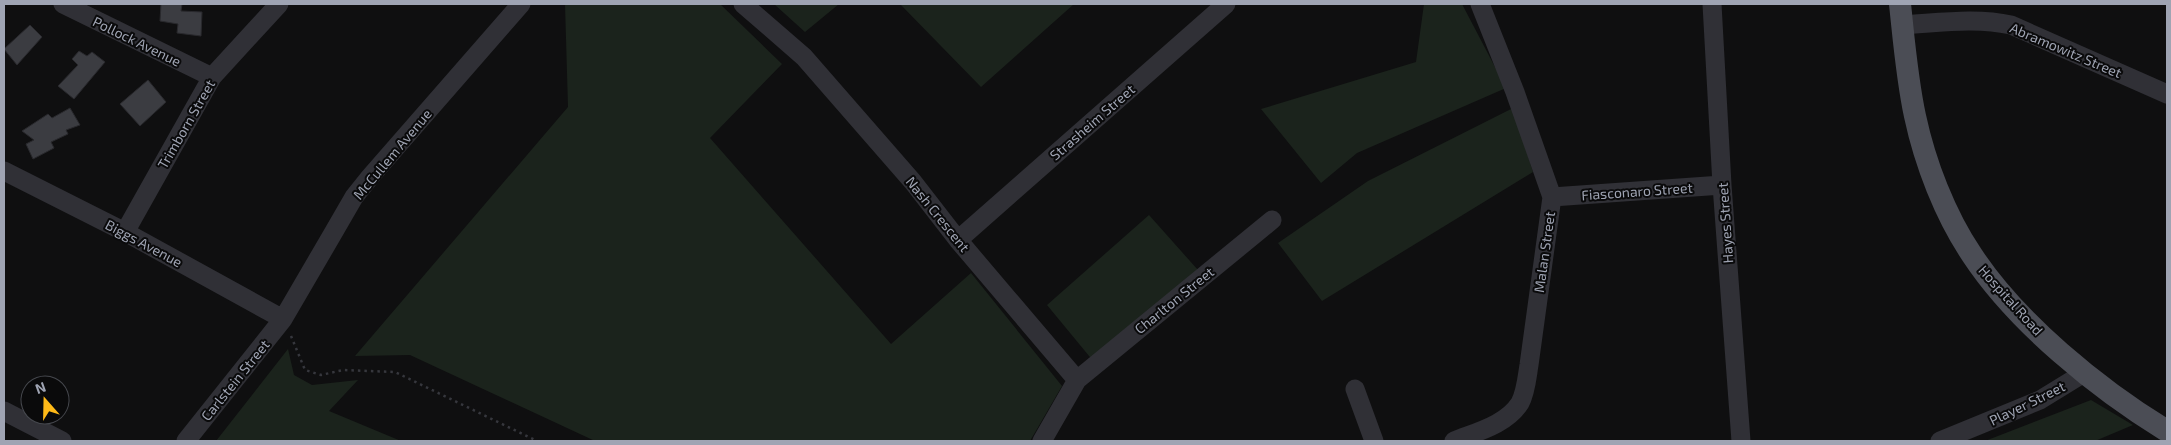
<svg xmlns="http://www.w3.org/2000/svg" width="2171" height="445" viewBox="0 0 2171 445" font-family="'Exo 2',sans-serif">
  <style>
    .green { fill: #1b231c }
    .building { fill: #3b3c41; stroke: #29292d }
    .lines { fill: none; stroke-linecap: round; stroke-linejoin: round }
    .path { stroke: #36373d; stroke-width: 2.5; stroke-dasharray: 2.5 4; stroke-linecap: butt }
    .minor { stroke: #303036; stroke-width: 19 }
    .major { stroke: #4b4d55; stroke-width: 22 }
    .labels { text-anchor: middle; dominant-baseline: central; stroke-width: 4; stroke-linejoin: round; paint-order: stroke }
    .street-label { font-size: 14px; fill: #9fa4b3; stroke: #0a0a0b }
  </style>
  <rect width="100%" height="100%" fill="#0f0f10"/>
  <path class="green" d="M565 4H720L782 64 710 138 891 344 971 273 1062 386 1030 441H595L410 355 355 356 568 107Z
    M774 4H839L805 32Z
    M900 4H1074L981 87Z
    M1424 4H1462L1506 88 1357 153 1321 183 1261 109 1416 62Z
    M1513 108 1533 172 1322 301 1278 243 1368 181Z
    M1149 215 1198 270 1094 362 1047 305Z
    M288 349 294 375 312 385 358 380 329 411 401 441H216Z
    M2091 400 2133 425 2095 441H1985Z"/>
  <path class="building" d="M161 4H182L181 11 202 12 201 36 177 33 178 24 160 21Z
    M30 25 42 37 17 65 4 49Z
    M79 51 87 56 92 52 105 62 74 99 58 86 78 65 72 59Z
    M148 80 166 102 140 126 120 104Z
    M70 108 80 125 66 130 68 134 51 142 54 148 33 159 26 144 34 140 22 131 48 114 52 118Z"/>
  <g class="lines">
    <path class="path" d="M291 336 305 370 321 375 343 370 395 372 537 441"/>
    <path class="minor" d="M63 4 212 77
      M743 4 804 57 913 182 958 240 1077 380
      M1712 4 1722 185 1741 441
      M1902 25C1938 23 1976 17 2011 25L2167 94
      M4 171 125 232 283 319
      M1552 197 1722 185
      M125 232 212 77 279 4
      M958 240 1226 4
      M1355 389 1374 441
      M4 411 62 441
      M186 441 283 319 332 235 354 197 370 177 521 4
      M1042 441 1077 380 1272 220
      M1454 441C1476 432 1506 425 1520 403 1526 392 1527 377 1529 365L1552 197 1515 92 1480 4
      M1940 441 2040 400 2084 373"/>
    <path class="major" d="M1900 4C1904 41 1907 79 1915 116 1925 163 1945 215 1972 255 2017 323 2098 389 2167 431"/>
  </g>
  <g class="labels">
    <g class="street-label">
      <text transform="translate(137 41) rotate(26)">Pollock Avenue</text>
      <text transform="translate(2066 50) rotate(23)">Abramowitz Street</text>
      <text transform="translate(1092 122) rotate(-41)">Strasheim Street</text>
      <text transform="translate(186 124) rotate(-60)">Trimborn Street</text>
      <text transform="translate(392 154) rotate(-50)">McCullem Avenue</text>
      <text transform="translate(1637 191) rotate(-4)">Fiasconaro Street</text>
      <text transform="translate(938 214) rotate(51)">Nash Crescent</text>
      <text transform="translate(1725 223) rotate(-94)">Hayes Street</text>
      <text transform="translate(144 243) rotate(28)">Biggs Avenue</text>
      <text transform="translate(1544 252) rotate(-82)">Malan Street</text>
      <text transform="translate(1174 300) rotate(-39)">Charlton Street</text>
      <text transform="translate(2011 300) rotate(48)">Hospital Road</text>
      <text transform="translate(235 380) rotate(-51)">Carlstein Street</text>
      <text transform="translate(2027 403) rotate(-26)">Player Street</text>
    </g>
  </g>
  <rect width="2171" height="445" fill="none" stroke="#9fa4b3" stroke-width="10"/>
  <g transform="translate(45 400) rotate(340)"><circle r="24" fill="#0a0a0b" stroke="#46484e"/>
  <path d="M0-4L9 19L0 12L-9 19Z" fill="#ffba18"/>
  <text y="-8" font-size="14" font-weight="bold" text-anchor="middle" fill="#9fa4b3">N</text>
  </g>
</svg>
